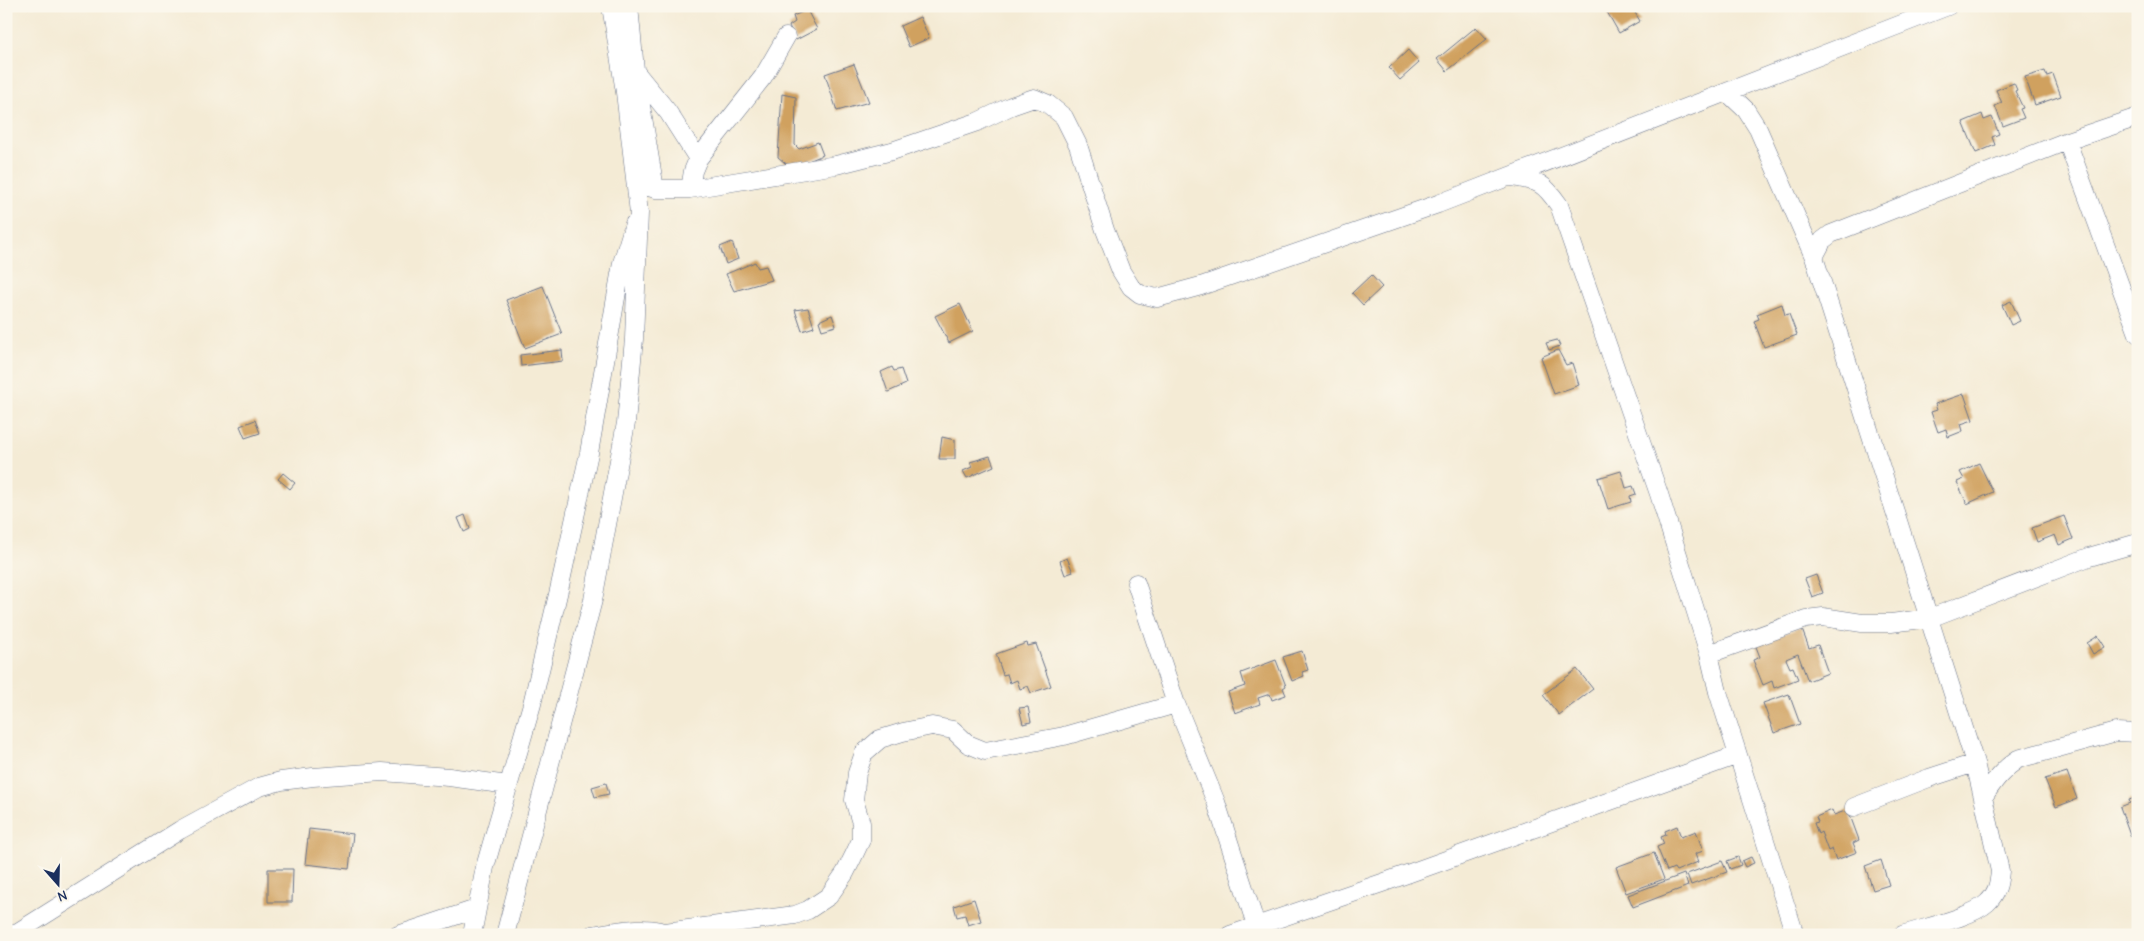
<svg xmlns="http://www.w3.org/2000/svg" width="2144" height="941" viewBox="0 0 2144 941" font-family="'Comic Neue',sans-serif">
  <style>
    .building { fill: #d0a15e }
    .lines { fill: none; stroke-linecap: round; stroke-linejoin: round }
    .street-casing { stroke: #677188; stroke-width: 19 }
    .street { stroke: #fff; stroke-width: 18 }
  </style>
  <rect width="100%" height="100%" fill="#fbf7ec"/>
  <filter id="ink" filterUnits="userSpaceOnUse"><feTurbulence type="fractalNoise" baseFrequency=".02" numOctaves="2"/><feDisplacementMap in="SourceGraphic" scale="10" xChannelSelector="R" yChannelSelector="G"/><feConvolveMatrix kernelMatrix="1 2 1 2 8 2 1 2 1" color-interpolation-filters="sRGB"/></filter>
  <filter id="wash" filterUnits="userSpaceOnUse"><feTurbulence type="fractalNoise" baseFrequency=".0096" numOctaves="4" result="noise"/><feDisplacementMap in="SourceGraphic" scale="20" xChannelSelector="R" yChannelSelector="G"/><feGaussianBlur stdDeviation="1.12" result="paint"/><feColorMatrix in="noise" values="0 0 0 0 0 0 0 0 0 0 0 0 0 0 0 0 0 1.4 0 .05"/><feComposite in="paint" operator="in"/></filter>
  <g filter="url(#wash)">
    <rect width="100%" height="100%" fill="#f4ebd5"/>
    <g id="blocks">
      <path class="building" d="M1612 6H1631L1640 21 1619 33 1606 10Z
        M807 10 817 29 796 40 789 26 795 22 793 16Z
        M920 17 929 38 909 47 900 26Z
        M1476 27 1487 39 1447 71 1437 59Z
        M1408 50 1419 63 1400 80 1389 68Z
        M854 64 869 102 837 111 825 74Z
        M2045 71 2047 76 2053 74 2061 96 2035 105 2025 77Z
        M2014 83 2017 90 2015 91 2023 108 2020 109 2024 118 2003 126 1995 106 2002 103 1996 90Z
        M782 94 796 97 795 145 799 149 818 142 823 155 791 168 778 157Z
        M1982 114 1984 120 1992 117 1999 134 1992 137 1995 145 1976 153 1963 122Z
        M732 242 738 259 726 264 720 247Z
        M755 262 758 268 766 266 772 280 734 291 726 274Z
        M1371 275 1382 287 1363 305 1352 293Z
        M543 286 562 334 525 348 506 300Z
        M2011 301 2020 321 2011 325 2002 305Z
        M960 304 973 331 949 343 935 316Z
        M1782 304 1785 315 1789 314 1797 335 1764 347 1754 321 1759 319 1757 314Z
        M808 308 814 327 802 331 795 310Z
        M832 315 836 326 822 330 819 321Z
        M1557 340 1560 346 1549 350 1546 343Z
        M562 350 563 361 521 366 520 355Z
        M1558 350 1566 365 1572 363 1579 385 1554 394 1541 357Z
        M892 367 894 371 901 369 906 384 888 392 881 372Z
        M1964 394 1973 420 1961 424 1963 431 1948 437 1946 429 1938 432 1931 412 1937 410 1935 404Z
        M255 420 260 433 245 438 240 426Z
        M942 437 955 440V459H939Z
        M990 456 994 466 967 478 963 471 972 467 970 462Z
        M1979 463 1993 492 1967 504 1957 482 1964 479 1960 472Z
        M1621 471 1626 488 1633 486 1636 494 1630 496 1631 502 1608 509 1598 478Z
        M283 473 295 483 290 489 278 479Z
        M465 515 470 529 464 532 458 518Z
        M2064 516 2073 539 2059 545 2055 535 2037 542 2032 528Z
        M1067 558 1073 572 1065 575 1060 561Z
        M1816 575 1823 593 1812 597 1805 579Z
        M1801 627 1809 648 1818 645 1828 673 1808 681 1798 654 1786 659 1790 668 1793 667 1798 679 1774 688 1772 681 1763 685 1753 660 1760 657 1755 644Z
        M2098 636 2105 647 2093 654 2087 643Z
        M1027 643 1028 646 1036 644 1051 686 1031 693 1028 686 1020 689 1017 680 1010 683 1007 674 1003 675 996 654Z
        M1302 651 1308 670 1302 672 1304 676 1292 681 1283 657Z
        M1276 660 1286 686 1283 688 1286 695 1272 700 1270 694 1258 698 1260 704 1235 713 1228 692 1245 686 1241 673Z
        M1577 669 1593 689 1559 715 1543 695Z
        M1789 694 1800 724 1774 733 1763 703Z
        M1028 707 1031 722 1023 724 1019 708Z
        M2067 772 2077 799 2056 807 2045 779Z
        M606 783 609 794 595 797 592 787Z
        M2138 797V834L2131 837 2120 807 2130 803 2129 800Z
        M1832 810 1834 815 1848 810 1859 840 1853 843 1857 852 1836 860 1832 849 1828 851 1821 832 1818 834 1814 823 1818 822 1816 817Z
        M1677 826 1681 837 1696 831 1703 851 1695 854 1698 862 1676 871 1674 868 1667 871 1657 847 1664 844 1661 837 1666 835 1665 831Z
        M309 829 353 834 349 869 305 864Z
        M1654 853 1664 879 1626 893 1616 867Z
        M1738 857 1741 865 1730 869 1727 861Z
        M1751 857 1754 863 1745 867 1742 861Z
        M1881 860 1889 885 1873 890 1865 866Z
        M1722 861 1727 872 1691 885 1687 874Z
        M268 869H293L292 902H268Z
        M1684 874 1688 886 1633 907 1628 895Z
        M974 899 981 921 968 925 965 915 957 917 954 906Z"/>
    </g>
  </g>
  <g filter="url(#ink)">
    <use href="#blocks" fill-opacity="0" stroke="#677188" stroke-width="1"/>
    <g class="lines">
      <defs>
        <path id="street" d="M629 6 635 70 655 189
          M634 70 668 112 698 159
          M1727 92 1746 110 1758 129 1814 257 1975 763 2000 871C1999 883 1997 894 1987 903 1972 917 1923 928 1902 935
          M2067 141 2138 334
          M1512 177C1539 181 1543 182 1559 205L1659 494 1709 654 1718 692 1795 935
          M636 183 655 189H690L836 165 892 151 977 122 1011 106 1034 98 1048 104 1064 117 1078 145 1105 230 1121 271 1131 287 1140 294 1157 298 1201 286 1438 204 1948 6
          M690 189 693 171 698 159 763 77 786 37
          M1814 257 1823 240 1831 234 2067 141 2138 117
          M1136 583 1176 704 1216 802 1256 925
          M1709 654 1806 619 1823 617 1862 623H1891L1930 618 2089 557 2138 543
          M1984 796C1994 781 2003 769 2018 759L2116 732 2138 733
          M1854 807 1929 778 1975 763
          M665 932 795 915 808 910 829 896 845 873 853 857 861 840V823L854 800 857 773 864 753 880 739 903 732 932 726 953 730 968 744 985 751 1064 736 1176 704
          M13 935 180 830 259 787 281 781 313 777 382 772 449 777 508 785
          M398 935 476 909
          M472 935 485 867 532 704 559 590 589 453 622 263 634 224
          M505 935 593 600 626 423 634 339 639 213 625 92 611 6
          M592 935C611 932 653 923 669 935
          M1230 935 1382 883 1738 755"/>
      </defs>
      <use href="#street" class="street-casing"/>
      <use href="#street" class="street"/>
    </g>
  </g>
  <rect width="2144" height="941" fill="none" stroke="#fbf7ec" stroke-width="25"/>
  <g transform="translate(58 884) rotate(160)" stroke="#fbf7ec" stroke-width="4" paint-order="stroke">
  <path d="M0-4L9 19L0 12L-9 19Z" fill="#1b2f5e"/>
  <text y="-8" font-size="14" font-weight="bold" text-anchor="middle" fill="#1b2f5e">N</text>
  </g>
</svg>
